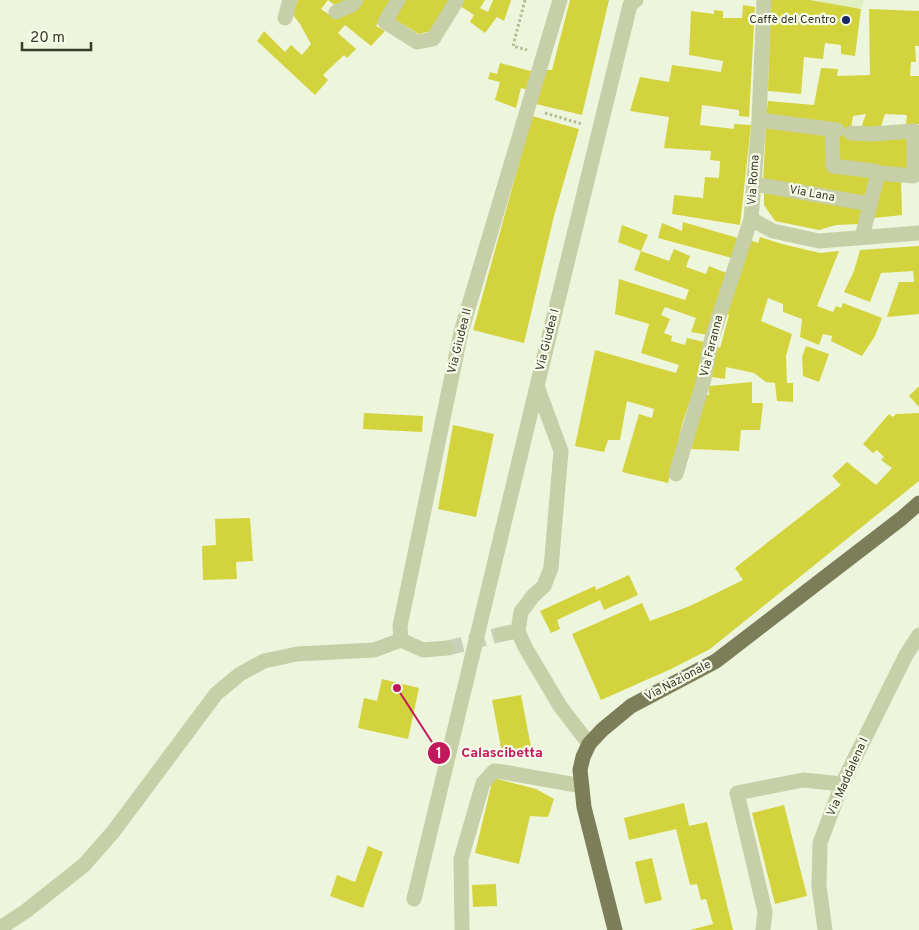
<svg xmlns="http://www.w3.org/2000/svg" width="919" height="930" viewBox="0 0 919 930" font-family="Overpass,sans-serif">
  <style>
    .plaza { fill: #e1efc2 }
    .building { fill: #d3d33d }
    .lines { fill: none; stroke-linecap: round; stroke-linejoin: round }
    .minor-tunnel { stroke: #cad0b9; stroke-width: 15; stroke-dasharray: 15 8; stroke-linecap: butt }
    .path { stroke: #b3bb91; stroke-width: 3; stroke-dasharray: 2.5 2.5; stroke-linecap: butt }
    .minor { stroke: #c6cfa7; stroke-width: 15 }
    .major { stroke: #7b7e58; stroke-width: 15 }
    .poi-dot { fill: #192661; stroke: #f7fcea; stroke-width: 2 }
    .labels { text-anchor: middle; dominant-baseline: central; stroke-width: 4.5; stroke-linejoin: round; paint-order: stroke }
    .poi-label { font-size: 12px; fill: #393b28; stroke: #f7fcea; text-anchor: end }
    .street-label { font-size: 12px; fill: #393b28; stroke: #f7fcea }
    .leader { fill: none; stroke: #c2185b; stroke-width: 2 }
    .callout-dot { fill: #c2185b; stroke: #f7fcea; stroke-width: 2 }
    .mark-label { font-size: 15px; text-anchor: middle; font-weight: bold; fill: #fff }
    .callout-label { font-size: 14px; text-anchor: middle; font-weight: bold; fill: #c2185b; stroke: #f7fcea; stroke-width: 4.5; stroke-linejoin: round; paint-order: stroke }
  </style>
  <rect width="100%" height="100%" fill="#eef5dd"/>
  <path class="plaza" d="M810 0H864L861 9Z"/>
  <path class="building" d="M298 0H328L321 9 334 18 355 9 363 0H392L376 26 385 31 371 46 345 25 338 33 356 49 347 58 344 55 323 75 328 80 315 95 257 41 264 31 285 52 291 45 302 55 311 44 300 24 290 11Z
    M328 0H348L338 8Z
    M405 0H452L431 31 419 34 394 19Z
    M463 0H485L480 8 488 12 493 0H511L504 21 497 17 485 33 470 22 474 15 460 6Z
    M570 0H609L582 115 536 104 544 70H552Z
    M771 0H810L861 9 855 56 841 54V45L825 43 823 59 804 57 801 94 768 91Z
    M743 5 755 7 749 117 739 116V110L702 105 700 125 734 129V124L751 125 740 225 672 214 674 195 703 198 705 177 719 178 720 161 710 160 711 151 664 148 669 117 630 111 640 77 669 82 672 65 721 72 723 61 689 55 691 11 714 14V10L723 11V18H742Z
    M869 9 919 11V46H915L916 62H911L910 76H919V124L906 125 907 115 885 114 880 129 861 128 866 114 853 116 851 128 908 136 910 172 837 161V126L766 117 768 101 814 105 821 68 838 69 837 76 870 75Z
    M500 63 534 72 529 90 521 88 516 108 495 100 500 82 488 79 490 72 497 74Z
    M532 116 579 129 554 216 524 343 473 330Z
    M766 126 827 134 829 171 872 175 866 197 763 182Z
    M883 179 901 180 902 215 874 218Z
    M764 190 864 208 860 224 836 225 819 230 775 221 764 205Z
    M683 222 738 238 732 258 658 238 662 223 682 231Z
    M622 225 648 235 641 251 669 261 674 249 690 256 686 267 706 274 709 266 729 274 708 335 691 332 696 318 665 307 661 315 670 319 664 333 672 336 671 341 685 345 687 338 704 342 700 372 683 421 668 483 622 472 639 414 652 418 654 409 627 401 620 440H608L604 452 575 446 595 350 676 373 679 365 641 353 649 324 615 314 619 279 685 300 689 290 634 270 641 251 618 242Z
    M760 237 782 244 820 253 839 251 817 306 833 312 836 306 841 308 843 303 882 318 875 336 862 356 831 341 832 336 823 334 819 345 800 337 802 319 783 312V304L768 298 761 321 792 334 786 356 787 383H793V402L777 401 775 383 766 382 754 373 726 367 725 379 711 377 715 346 720 348 729 315 724 314 750 240 758 243Z
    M919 246V314L887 317 899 282H914L913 271 881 273 870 302 844 292 854 271 860 250Z
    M806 346 829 354 819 382 803 376 802 357Z
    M752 382V403H763L760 430H741L739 451 691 449 705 395H709V386Z
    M919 386V407L909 396Z
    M364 413 423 416 422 432 363 429Z
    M919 413V481L710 649 671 669 601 700 572 634 642 603 650 621 690 606 743 580 735 568 841 485 832 476 847 462 876 485 892 468 881 460 884 457 877 450 873 453 863 444 889 414 893 417 896 414Z
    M453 425 494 434 476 517 438 509Z
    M250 518 253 561 236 562 237 579 203 580 202 546 216 545 215 519Z
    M629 575 638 595 604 610 600 600 557 620 560 629 551 633 540 611 595 586 596 590Z
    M382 679 419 688 408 739 358 728 364 698 377 701Z
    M521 695 532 752 503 758 492 700Z
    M493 778 536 789 554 799 548 817 530 816 519 864 475 853Z
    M684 803 689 826 707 822 733 930H690L713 924 706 899 701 900 697 884 690 885 676 829 629 840 624 818Z
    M784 805 807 896 775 904 752 813Z
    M368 846 383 852 363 908 330 896 337 875 355 882Z
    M652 858 662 900 645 904 635 862Z
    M496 884 497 906 473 907 472 885Z"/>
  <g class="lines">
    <path class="minor-tunnel" d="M448 648 502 634"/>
    <path class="path" d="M525 0 513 46 527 50
      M545 113 582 124"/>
    <path class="minor" d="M398 0 385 22 417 42 433 39 457 0
      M764 0 759 120 751 219 773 231 819 241 919 233
      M336 12 352 5 356 0
      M285 18 290 0
      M759 120 837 130
      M832 130 833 166 874 171 878 173 862 237
      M851 133 871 134 914 131V176L878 173
      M754 184 870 204
      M676 474 704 379 711 341 751 219
      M502 634 518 631
      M448 648 423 650 401 640 400 626 461 332 560 0
      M589 744 560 706 525 647 518 631 521 612 533 596 544 586 551 568 561 451 537 386 630 5 636 0
      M414 899 537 386
      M0 928 26 911 84 865 113 832 216 694 240 674 264 661 297 654 374 650 401 640
      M462 930 461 859 483 783 494 771 503 772 582 786
      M763 930 765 912 737 793 803 780 842 784
      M825 930 819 886 820 843 842 784 906 655 919 635"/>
    <path class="major" d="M615 930 584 807 580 770 583 757 589 744 602 730 631 706 716 661 902 518 919 503"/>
  </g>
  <circle class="poi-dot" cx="846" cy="20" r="5"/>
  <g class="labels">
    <g class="poi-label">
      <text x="836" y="20">Caffè del Centro</text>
    </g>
    <g class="street-label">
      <text transform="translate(754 180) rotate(-86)">Via Roma</text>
      <text transform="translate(812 194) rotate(10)">Via Lana</text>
      <text transform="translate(548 340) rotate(-76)">Via Giudea I</text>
      <text transform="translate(460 341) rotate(-76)">Via Giudea II</text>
      <text transform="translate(712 346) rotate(-76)">Via Faranna</text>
      <text transform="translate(678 681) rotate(-28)">Via Nazionale</text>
      <text transform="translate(848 777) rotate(-66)">Via Maddalena I</text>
    </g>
  </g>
  <path class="leader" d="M397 688L439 753"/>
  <g class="callout-dot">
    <circle cx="397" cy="688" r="5"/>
    <circle cx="439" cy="753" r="12"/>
  </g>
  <g class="mark-label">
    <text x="439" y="758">1</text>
  </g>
  <g class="callout-label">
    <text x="502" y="757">Calascibetta</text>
  </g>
  <path d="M22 42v8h69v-8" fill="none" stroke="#393b28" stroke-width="2.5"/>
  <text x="30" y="42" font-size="15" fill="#393b28" stroke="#f7fcea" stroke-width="4" paint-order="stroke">20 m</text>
</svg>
